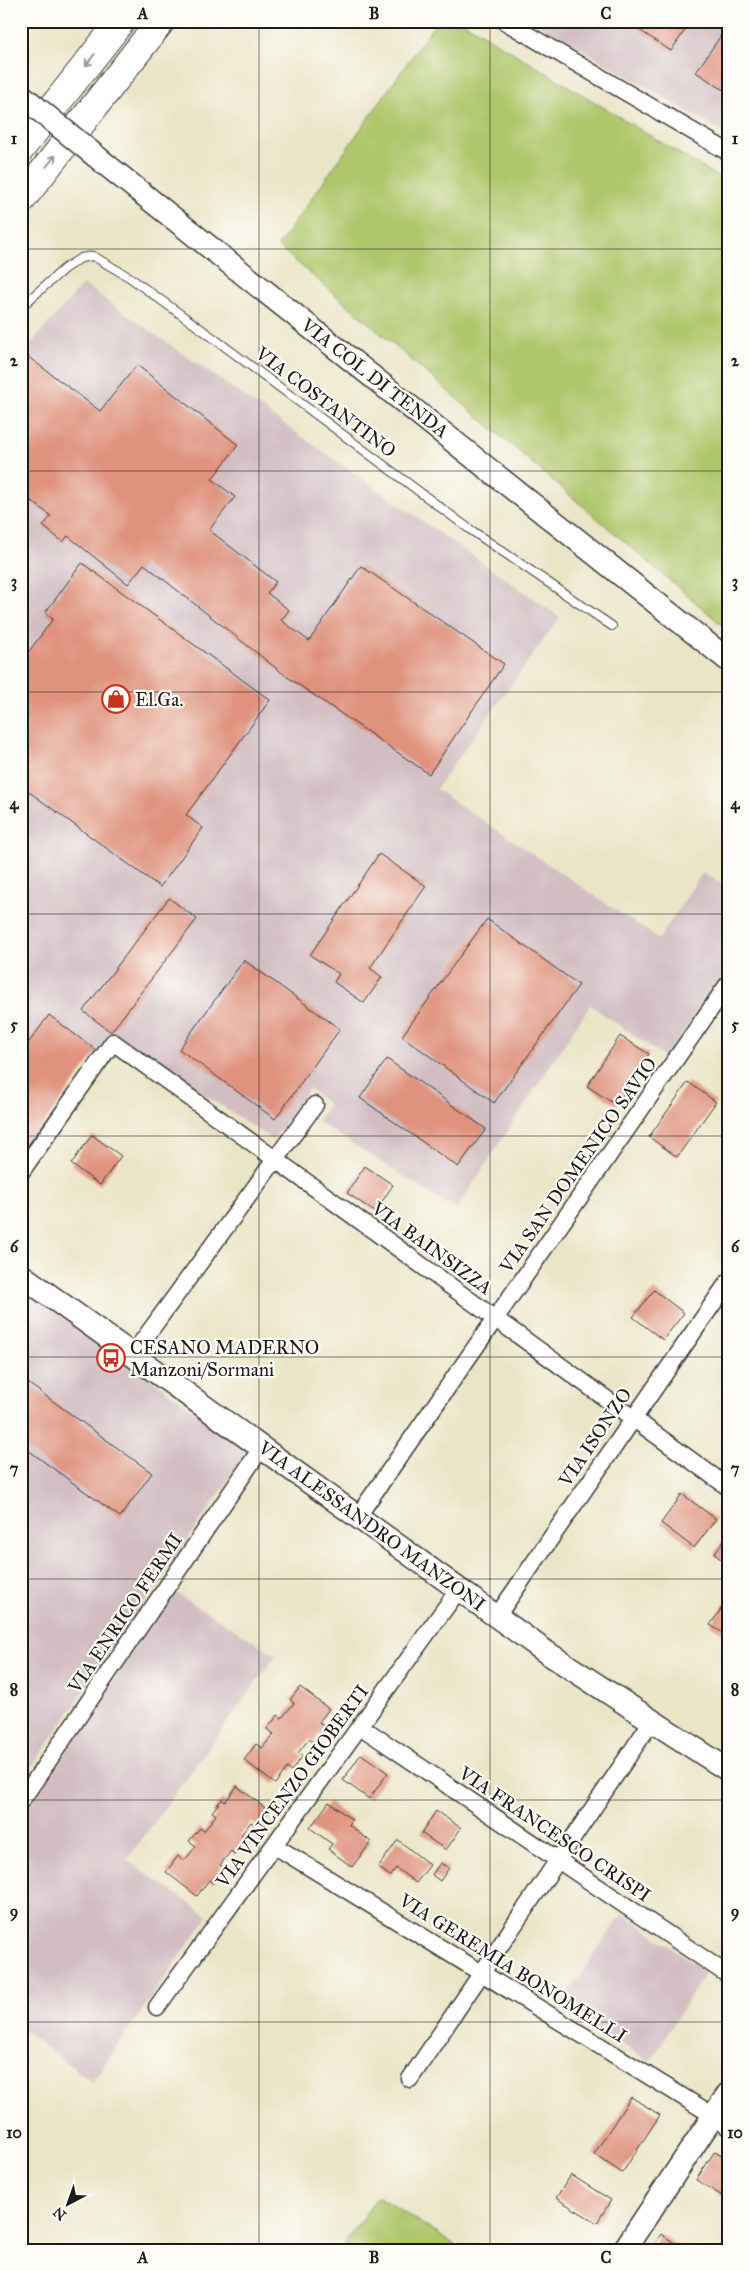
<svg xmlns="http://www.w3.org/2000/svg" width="749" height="2271" viewBox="0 0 749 2271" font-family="'IM FELL Great Primer',serif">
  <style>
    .industrial { fill: #d2bec2 }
    .green { fill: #afc66b; stroke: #667144 }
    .building { fill: #df937e }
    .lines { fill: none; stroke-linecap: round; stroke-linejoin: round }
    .lane-casing { stroke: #3b3a36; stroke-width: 10 }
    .street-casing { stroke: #3b3a36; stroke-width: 19 }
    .secondary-casing { stroke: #3b3a36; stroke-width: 25 }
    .highway-casing { stroke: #3b3a36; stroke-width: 30 }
    .lane { stroke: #fff; stroke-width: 8 }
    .street { stroke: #fff; stroke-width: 16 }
    .secondary { stroke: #fff; stroke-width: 22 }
    .highway { stroke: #fff; stroke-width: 28 }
    .secondary-bridge-casing { stroke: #3b3a36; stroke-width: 25; stroke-linecap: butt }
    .secondary-bridge { stroke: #fff; stroke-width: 22 }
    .oneway { stroke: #999 }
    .grid { fill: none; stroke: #1c1c1c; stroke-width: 1; stroke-opacity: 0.55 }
    .labels { text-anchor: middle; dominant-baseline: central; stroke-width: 4.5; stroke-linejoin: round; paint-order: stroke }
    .street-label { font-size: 19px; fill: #1c1c1c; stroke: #fdfcf7 }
    .poi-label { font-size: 19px; fill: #1c1c1c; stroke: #fdfcf7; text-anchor: start }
    .neatline { fill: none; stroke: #1c1c1c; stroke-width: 2 }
    .grid-label { font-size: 16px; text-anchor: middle; font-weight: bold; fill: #1c1c1c }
  </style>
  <rect width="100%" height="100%" fill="#fdfcf7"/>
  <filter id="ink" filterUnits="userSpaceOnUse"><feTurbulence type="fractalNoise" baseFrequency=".02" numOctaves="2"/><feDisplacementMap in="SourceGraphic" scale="10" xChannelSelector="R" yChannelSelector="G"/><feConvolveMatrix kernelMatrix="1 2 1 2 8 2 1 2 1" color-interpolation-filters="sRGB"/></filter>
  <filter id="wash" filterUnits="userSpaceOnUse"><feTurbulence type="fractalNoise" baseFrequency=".0096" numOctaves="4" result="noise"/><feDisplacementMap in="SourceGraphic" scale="20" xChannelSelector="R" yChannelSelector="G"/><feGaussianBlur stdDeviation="1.12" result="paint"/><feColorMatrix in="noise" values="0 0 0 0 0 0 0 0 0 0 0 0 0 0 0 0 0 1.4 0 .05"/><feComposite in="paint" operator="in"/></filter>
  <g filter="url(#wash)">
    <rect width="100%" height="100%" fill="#ebe5c7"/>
    <path class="industrial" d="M533 21H728V135Z
      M83 284 560 617 436 789 659 939 702 873 728 887V967L666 1058 590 1005 456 1210 317 1121 329 1105 309 1088 273 1140 111 1032 21 1155V355Z
      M21 1285 249 1450 21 1783Z
      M173 1591 276 1655 127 1860 208 1916 92 2082 21 2028V1819Z
      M623 1913 706 1972 650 2062 560 2004Z"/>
    <path class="green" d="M437 21H461L728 183V630L278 246Z
      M378 2196 463 2250H340Z"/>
    <g id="blocks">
      <path class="building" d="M626 21H691L671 51Z
        M728 25V93L696 72Z
        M23 353 100 411 137 365 238 445 212 479 235 497 209 530 276 582 267 593 289 610 281 620 309 641 361 566 504 664 429 774 286 676 144 564 128 584 68 536 63 542 43 526 51 516 21 493Z
        M82 563 270 700 186 815 203 828 160 887 21 786V650L27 654 53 619 45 613Z
        M379 854 426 886 370 968 382 977 364 1003 334 982 339 974 310 955Z
        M169 898 197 919 111 1032 83 1011Z
        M487 919 579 985 494 1103 402 1036Z
        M244 960 340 1029 275 1119 179 1049Z
        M49 1015 97 1051 21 1155V1053Z
        M620 1036 649 1054 616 1105 587 1086Z
        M387 1059 486 1129 458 1167 360 1098Z
        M688 1082 716 1102 677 1157 649 1137Z
        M92 1135 121 1156 100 1185 71 1164Z
        M365 1166 393 1185 375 1212 347 1193Z
        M654 1290 684 1313 663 1340 633 1317Z
        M21 1378 152 1473 120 1517 21 1445Z
        M682 1494 716 1519 694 1548 661 1523Z
        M728 1534V1564L714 1554Z
        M728 1599V1636L710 1625Z
        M300 1687 329 1709 319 1722 325 1727 313 1742 309 1739 298 1753 303 1756 291 1771 287 1768 275 1784 244 1760 256 1744 262 1748 274 1734 267 1729 278 1715 282 1718 294 1703 290 1700Z
        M361 1754 388 1773 369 1799 343 1780Z
        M237 1786 269 1811 257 1826 251 1822 241 1835 247 1839 235 1855 231 1851 220 1865 225 1869 213 1883 209 1880 197 1896 166 1872 178 1856 184 1861 196 1846 189 1841 200 1828 204 1831 216 1815 212 1812 222 1799 225 1802Z
        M329 1802 352 1820 349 1825 371 1842 352 1867 328 1849 332 1844 310 1828Z
        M436 1811 461 1828 446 1850 421 1833Z
        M398 1840 430 1865 416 1883 396 1868 390 1876 378 1867Z
        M440 1863 449 1868 440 1881 432 1875Z
        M631 2097 660 2115 622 2173 594 2154Z
        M715 2151 728 2159V2190L724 2197 696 2180Z
        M571 2175 611 2200 597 2223 556 2198Z
        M661 2234 685 2250H651Z"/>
    </g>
  </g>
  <g filter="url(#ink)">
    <use href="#blocks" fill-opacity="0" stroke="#3b3a36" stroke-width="1"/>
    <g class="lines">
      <defs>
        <path id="lane" d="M21 307 65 268 81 258 93 256 129 277 208 334 468 528 612 626"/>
        <path id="street" d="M504 21 728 152
          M21 1172 113 1042 728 1487
          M133 1354 315 1105
          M358 1516 728 984
          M497 1616 728 1282
          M360 1726 728 1975
          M21 1801 262 1447
          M275 1846 714 2116 728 2127
          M157 2007 459 1589
          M410 2079 652 1721"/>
        <path id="secondary" d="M109 167 728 660
          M21 1275 546 1652 728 1770
          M624 2250 728 2094"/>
        <path id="highway" d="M21 148 121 21
          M21 200 161 21"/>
      </defs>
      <use href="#lane" class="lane-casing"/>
      <use href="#street" class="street-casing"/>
      <use href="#secondary" class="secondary-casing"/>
      <use href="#highway" class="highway-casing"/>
      <use href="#lane" class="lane"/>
      <use href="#street" class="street"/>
      <use href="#secondary" class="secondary"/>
      <use href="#highway" class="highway"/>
      <defs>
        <path id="secondary-bridge" d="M21 95 109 167"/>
      </defs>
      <use href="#secondary-bridge" class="secondary-bridge-casing"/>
      <use href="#secondary-bridge" class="secondary-bridge"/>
    </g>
    <defs><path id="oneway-shaft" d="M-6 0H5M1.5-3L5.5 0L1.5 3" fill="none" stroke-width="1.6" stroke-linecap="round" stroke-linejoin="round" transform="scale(1.25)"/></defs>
    <g class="oneway">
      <use href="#oneway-shaft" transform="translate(90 60) rotate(128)"/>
      <use href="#oneway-shaft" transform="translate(51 161) rotate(-52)"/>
    </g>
  </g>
  <path class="grid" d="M259 21V2250M490 21V2250M21 249H728M21 471H728M21 692H728M21 914H728M21 1136H728M21 1357H728M21 1579H728M21 1800H728M21 2022H728"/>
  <defs>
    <symbol id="shop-ring" viewBox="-11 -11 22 22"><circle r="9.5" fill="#fdfcf7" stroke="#c8321e" stroke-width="1.5"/><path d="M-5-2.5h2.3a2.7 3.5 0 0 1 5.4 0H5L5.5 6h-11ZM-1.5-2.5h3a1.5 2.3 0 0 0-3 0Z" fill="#c8321e"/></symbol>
    <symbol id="bus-ring" viewBox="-11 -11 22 22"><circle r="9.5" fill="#fdfcf7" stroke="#c8321e" stroke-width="1.5"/><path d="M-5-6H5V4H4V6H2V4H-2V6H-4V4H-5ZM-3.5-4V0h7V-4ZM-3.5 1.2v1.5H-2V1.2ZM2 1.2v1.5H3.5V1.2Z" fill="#c8321e"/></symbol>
  </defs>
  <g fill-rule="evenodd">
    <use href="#shop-ring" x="100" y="683" width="32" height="32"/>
    <use href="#bus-ring" x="95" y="1342" width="32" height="32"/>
  </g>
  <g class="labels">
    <g class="street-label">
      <text transform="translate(375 378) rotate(38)">VIA COL DI TENDA</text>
      <text transform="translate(326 402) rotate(37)">VIA COSTANTINO</text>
      <text transform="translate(578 1165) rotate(-55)">VIA SAN DOMENICO SAVIO</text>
      <text transform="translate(432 1248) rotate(36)">VIA BAINSIZZA</text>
      <text transform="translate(595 1437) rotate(-56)">VIA ISONZO</text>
      <text transform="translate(372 1526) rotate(36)">VIA ALESSANDRO MANZONI</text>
      <text transform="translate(125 1613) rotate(-56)">VIA ENRICO FERMI</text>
      <text transform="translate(292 1786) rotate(-54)">VIA VINCENZO GIOBERTI</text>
      <text transform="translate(555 1834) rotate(34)">VIA FRANCESCO CRISPI</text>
      <text transform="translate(513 1968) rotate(32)">VIA GEREMIA BONOMELLI</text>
    </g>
    <g class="poi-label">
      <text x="135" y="699">El.Ga.</text>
      <text x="130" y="1347">CESANO MADERNO<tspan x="130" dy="22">Manzoni/Sormani</tspan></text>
    </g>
  </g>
  <rect width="749" height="2271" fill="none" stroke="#fdfcf7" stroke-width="55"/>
  <g transform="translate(68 2204) rotate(221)" stroke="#fdfcf7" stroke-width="4" paint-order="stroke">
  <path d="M0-4L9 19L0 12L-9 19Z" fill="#1c1c1c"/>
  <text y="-8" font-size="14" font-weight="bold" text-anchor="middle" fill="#1c1c1c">N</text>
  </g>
  <rect x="28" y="28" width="694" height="2216" class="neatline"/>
  <g class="grid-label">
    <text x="143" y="19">A</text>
    <text x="374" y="19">B</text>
    <text x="606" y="19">C</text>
    <text x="14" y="144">1</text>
    <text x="735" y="144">1</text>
    <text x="14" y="366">2</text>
    <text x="735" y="366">2</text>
    <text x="14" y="587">3</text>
    <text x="735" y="587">3</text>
    <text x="14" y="809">4</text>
    <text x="735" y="809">4</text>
    <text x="14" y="1030">5</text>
    <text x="735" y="1030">5</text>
    <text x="14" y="1252">6</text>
    <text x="735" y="1252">6</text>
    <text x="14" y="1474">7</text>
    <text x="735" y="1474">7</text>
    <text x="14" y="1695">8</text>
    <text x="735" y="1695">8</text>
    <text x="14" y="1917">9</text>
    <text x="735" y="1917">9</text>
    <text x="14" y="2138">10</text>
    <text x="735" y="2138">10</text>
    <text x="143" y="2263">A</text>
    <text x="374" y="2263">B</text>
    <text x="606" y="2263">C</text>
  </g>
</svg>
